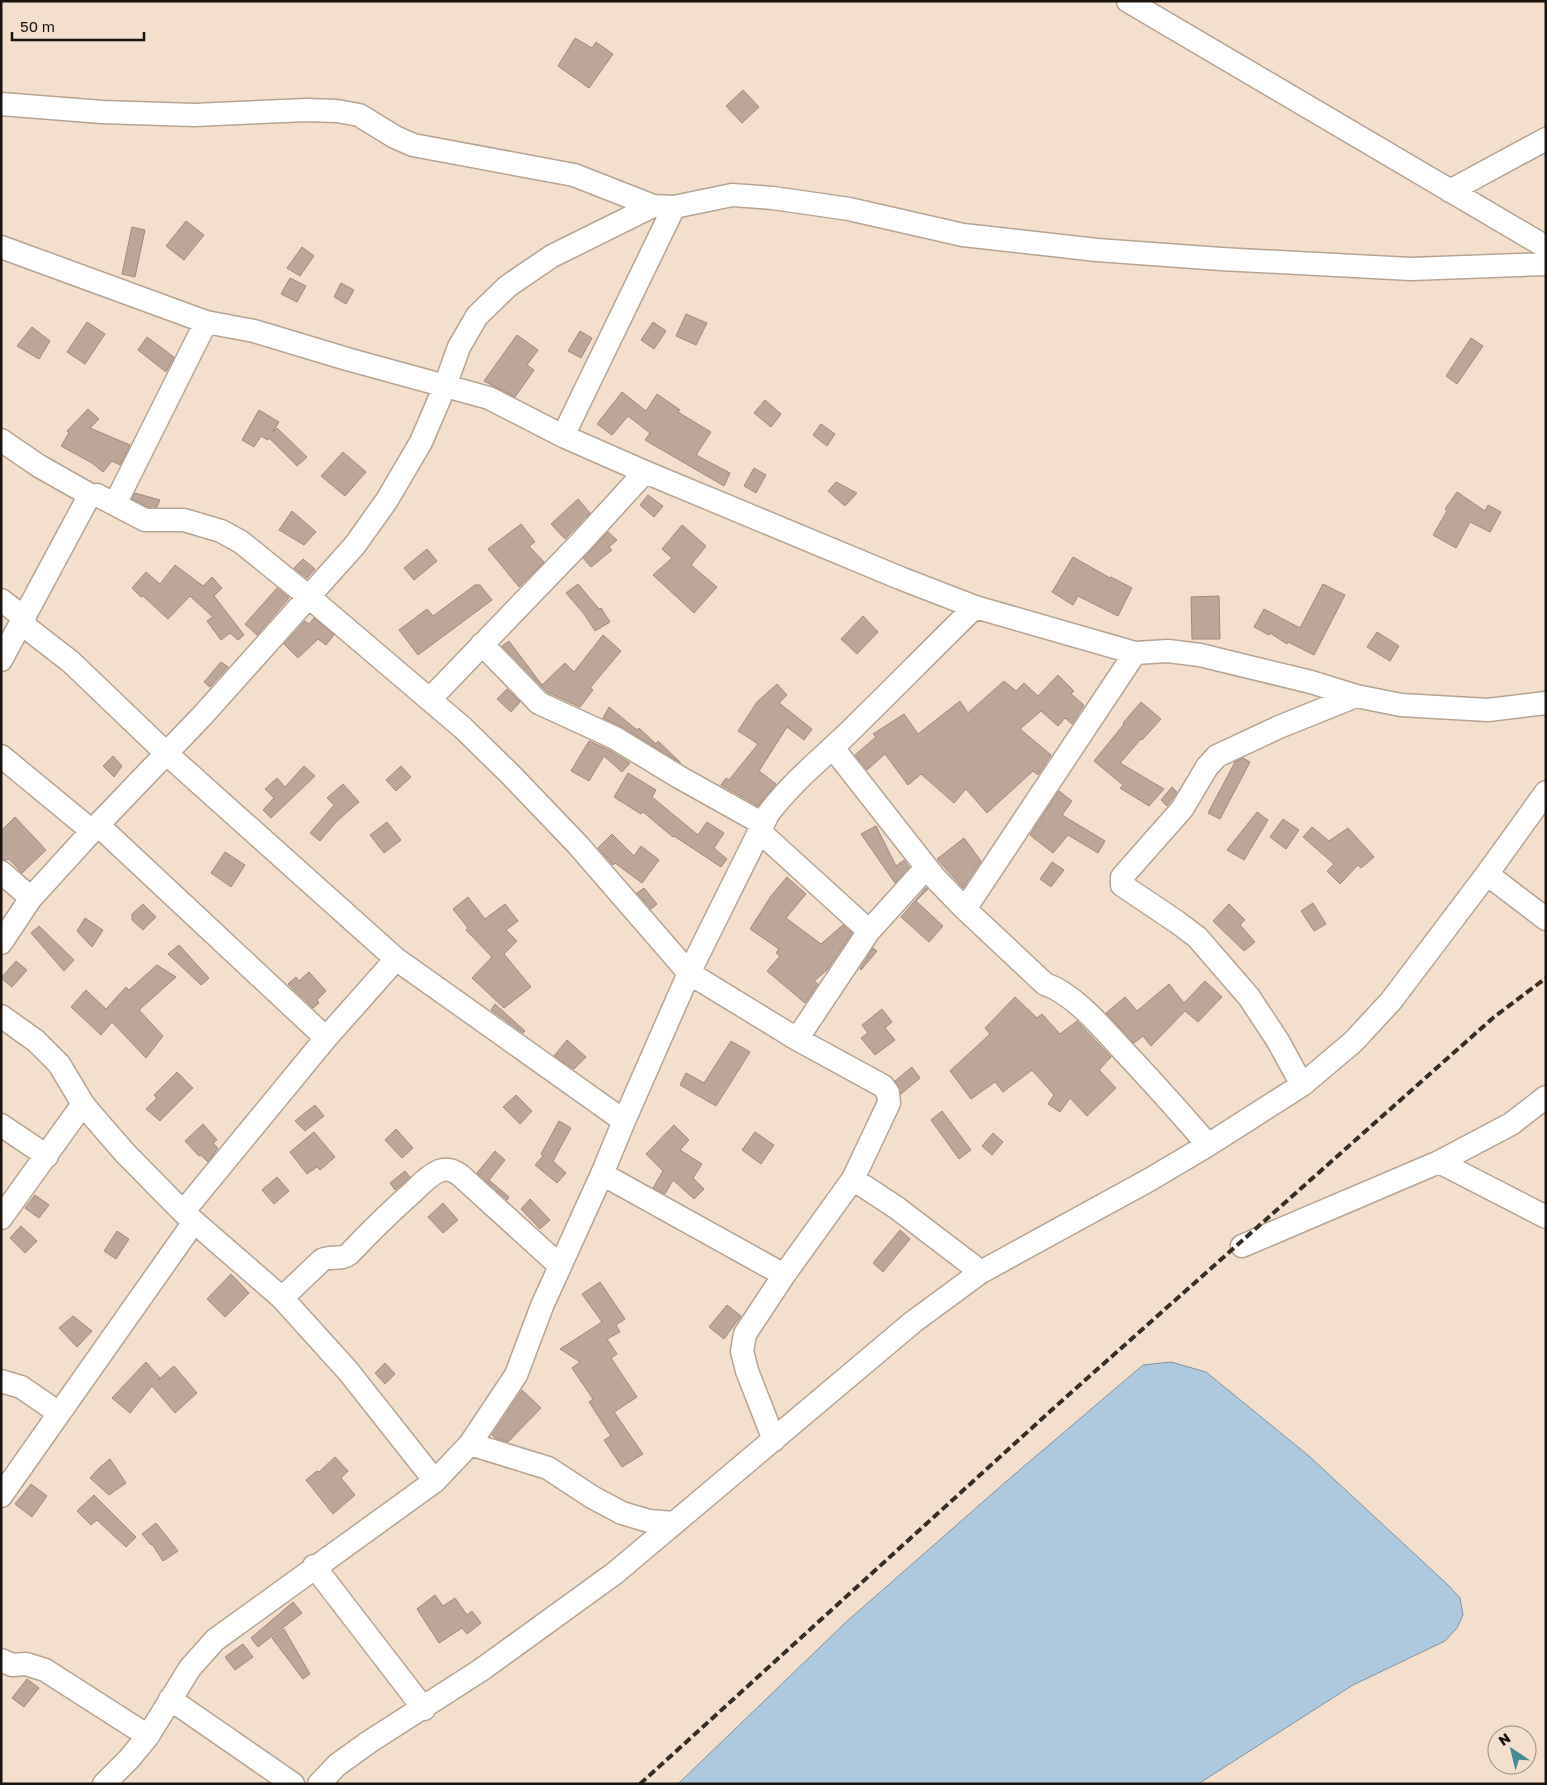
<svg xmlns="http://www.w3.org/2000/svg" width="1547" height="1785" viewBox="0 0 1547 1785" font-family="'Golos Text',sans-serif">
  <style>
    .water { fill: #adc9df; stroke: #8192a0 }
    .building { fill: #bda598; stroke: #a1897d }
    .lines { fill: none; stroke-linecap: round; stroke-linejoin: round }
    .minor-casing { stroke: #b6a391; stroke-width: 25 }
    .minor { stroke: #fff; stroke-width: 22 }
    .rail { stroke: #362d25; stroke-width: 4; stroke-dasharray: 8 4; stroke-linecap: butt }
  </style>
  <rect width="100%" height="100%" fill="#f3dfcc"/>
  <path class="water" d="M1171 1362 1206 1372 1309 1456 1447 1584 1460 1598 1463 1615 1457 1628 1445 1641 1353 1685 1198 1784H678L845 1623 1009 1479 1143 1365Z"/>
  <path class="building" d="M575 38 592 48 596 42 613 54 589 88 558 66Z
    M743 90 759 107 742 123 726 106Z
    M186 221 204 235 184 260 166 246Z
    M132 227 145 230 135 277 122 274Z
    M302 247 314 256 300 276 287 268Z
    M290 278 306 286 297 302 281 294Z
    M341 283 354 290 346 304 334 297Z
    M686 314 707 323 696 345 676 336Z
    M87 322 105 334 85 364 67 352Z
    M653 322 666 331 654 349 641 340Z
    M32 327 50 341 39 359 17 346Z
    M580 331 592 338 581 358 568 351Z
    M517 335 538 350 527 365 534 370 515 397 484 381Z
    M147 337 174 357 166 372 138 350Z
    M1471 338 1483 346 1457 384 1446 376Z
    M622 392 646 411 657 394 680 410 678 412 711 432 696 455 730 473 724 486 645 440 650 433 628 416 612 435 597 424Z
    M765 400 781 414 771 427 754 413Z
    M88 409 99 419 90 428 130 445 120 465 112 461 103 472 92 463 61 446 69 433 67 431Z
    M259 410 279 422 272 433 277 428 307 457 297 466 269 438 268 440 261 436 254 447 242 440Z
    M821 424 835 434 827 446 813 435Z
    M343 452 366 472 345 496 321 476Z
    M754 468 766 475 756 493 744 486Z
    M836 482 857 493 845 506 828 491Z
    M1457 492 1485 511 1488 505 1501 512 1490 532 1470 522 1456 548 1433 535 1447 511 1445 509Z
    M135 493 160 500 157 507H148L132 499Z
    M648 495 663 506 654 517 640 505Z
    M578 499 590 513 565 539 551 524Z
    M292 511 316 532 304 545 279 530Z
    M521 524 535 542 529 546 544 562 519 587 488 549Z
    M682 525 706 546 691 565 717 587 694 613 653 575 672 558 662 549Z
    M608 532 617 540 609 547 612 550 591 567 583 558Z
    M427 549 437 561 414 580 404 568Z
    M1073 557 1110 578 1111 577 1132 588 1118 616 1078 596 1073 605 1052 592Z
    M303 559 315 569 307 578 294 568Z
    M175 565 203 586 212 577 222 588 214 596 244 635 238 640 230 633 221 640 207 621 213 617 190 596 168 619 143 596 141 597 132 588 146 572 160 584Z
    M578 584 599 609 601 608 610 622 595 631 584 614 566 593Z
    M1323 584 1345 595 1314 655 1288 642 1287 644 1270 633 1269 635 1254 627 1264 609 1300 628Z
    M475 585H480L492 600 418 655 399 630 427 609 433 616Z
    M277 588 289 598 257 635 245 624Z
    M1219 596 1220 639H1192L1191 597Z
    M863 616 878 632 857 654 841 639Z
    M314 618 334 635 326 645 318 639 298 658 284 644 305 621 309 624Z
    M1377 632 1399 646 1390 661 1367 647Z
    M603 635 621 651 590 688 593 690 580 707 547 692 502 646 509 641 542 685 565 663 574 672Z
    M221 662 228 667 210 687 204 682Z
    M1058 675 1074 691 1071 694 1084 705 1072 724 1065 718 1058 726 1041 711 1020 729 1051 755 1038 775 1033 771 987 813 966 789 954 803 921 774 908 785 885 754 867 770 855 755 876 737 873 734 904 714 918 734 960 701 968 713 1004 681 1016 691 1024 683 1038 696Z
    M777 684 787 695 779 703 812 729 804 740 787 727 759 771 776 784 758 806 721 785 726 778 729 780 758 744 738 731 757 702Z
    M507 689 520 702 511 712 497 699Z
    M1141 702 1161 719 1142 740 1141 739 1120 763 1164 789 1149 806 1120 788 1123 785 1094 761 1124 724 1123 723Z
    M609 707 637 730 639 728 656 744 658 741 681 763 622 727 603 718Z
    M589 741 609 750 630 763 622 772 604 756 589 781 571 771Z
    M113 756 122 766 114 777 103 766Z
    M1243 758 1250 762 1220 819 1208 813 1235 762Z
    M304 766 315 776 271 818 263 810 274 798 265 789 277 778 285 787Z
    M401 766 411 777 396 791 386 780Z
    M628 773 656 790 652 797 698 835 707 822 724 833 714 848 727 859 721 867 674 836 673 837 643 812 641 814 614 797Z
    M343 784 359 802 336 822 320 841 310 833 334 805 327 798Z
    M1172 787 1177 792 1167 806 1161 800Z
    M1059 791 1072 801 1062 815 1105 841 1098 853 1068 835 1053 853 1030 835Z
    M1257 812 1268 820 1244 860 1227 850Z
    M15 817 46 850 22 873 9 859 6 860 1 859V831Z
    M1283 819 1299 830 1286 849 1270 837Z
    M387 822 401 840 384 853 370 835Z
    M876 826 896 866 904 860 909 867 895 883 861 834Z
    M1312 827 1329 841 1348 828 1374 857 1361 868 1358 865 1340 884 1327 871 1334 864 1303 837Z
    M612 834 634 856 641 846 659 860 642 883 615 863 613 865 598 848Z
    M964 838 981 861 963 888 937 859Z
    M225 852 245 865 231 887 211 873Z
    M1052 862 1064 870 1051 887 1040 879Z
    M787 877 806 894 786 918 821 944 843 925 852 933 827 970 814 981 818 984 805 1003 767 971 780 956 776 953 779 949 750 929 771 896Z
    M644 888 657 904 651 909 637 893Z
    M926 888 928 889 916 901 943 926 929 942 901 917Z
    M468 897 485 919 505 904 518 921 506 930 517 941 504 954 531 987 504 1008 472 978 492 957 466 930 468 928 453 909Z
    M1313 903 1326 924 1314 931 1301 911Z
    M143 904 156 917 143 930 132 920V914Z
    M1229 904 1245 920 1240 925 1255 942 1244 951 1213 921Z
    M85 918 103 930 92 947 77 931Z
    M39 926 74 960 64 971 31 933Z
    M179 945 209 978 201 985 168 954Z
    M873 948 877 951 861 970 860 969Z
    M16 961 27 970 12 987 1 978Z
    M157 965 176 977 139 1010 163 1036 146 1058 112 1022 101 1035 71 1007 86 990 106 1009 126 987 129 990Z
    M309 972 326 991 317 1000 319 1003 313 1008 288 984 296 977 299 981Z
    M1205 981 1222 997 1198 1022 1185 1011 1151 1046 1143 1036 1134 1043 1106 1013 1125 997 1137 1011 1169 984 1184 1003Z
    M1015 997 1037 1018 1042 1014 1060 1034 1077 1021 1111 1057 1099 1070 1116 1088 1087 1116 1070 1098 1060 1112 1048 1104 1054 1095 1032 1070 1003 1092 995 1082 971 1099 950 1071 990 1034 985 1028Z
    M495 1004 525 1031 523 1033 491 1010Z
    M882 1009 892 1022 885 1028 895 1040 875 1055 861 1038 868 1033 862 1025Z
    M567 1040 586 1057 574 1069 554 1056Z
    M731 1041 750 1052 716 1106 680 1085 686 1073 704 1083Z
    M912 1067 920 1078 901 1094 895 1081Z
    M177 1072 193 1088 160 1121 146 1109 157 1098 154 1095Z
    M516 1095 532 1111 520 1124 503 1107Z
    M315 1105 324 1116 305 1131 295 1121Z
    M942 1111 971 1150 959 1159 931 1120Z
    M559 1121 571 1128 553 1161 566 1173 557 1183 535 1165 543 1156 541 1154Z
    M203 1124 217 1140 213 1143 218 1148 208 1162 201 1155 199 1156 185 1141Z
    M674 1125 689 1140 680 1150 702 1164 693 1178 704 1189 694 1199 673 1180 665 1194 653 1188 663 1171 646 1154Z
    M396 1129 413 1148 402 1158 385 1140Z
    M314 1132 335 1157 320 1170 317 1167 307 1174 290 1152Z
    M755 1132 774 1145 761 1164 742 1150Z
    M993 1133 1003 1142 992 1155 982 1146Z
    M495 1151 505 1160 489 1180 509 1197 507 1200 477 1173Z
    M405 1171 410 1177 395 1190 390 1183Z
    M277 1177 289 1191 274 1204 262 1190Z
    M35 1195 49 1205 39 1218 25 1208Z
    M530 1199 550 1220 540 1229 521 1209Z
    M443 1203 458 1220 443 1233 428 1217Z
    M21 1226 37 1241 25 1253 10 1238Z
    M900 1230 910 1239 883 1272 873 1263Z
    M117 1231 129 1239 116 1259 104 1251Z
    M231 1274 249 1293 225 1317 207 1299Z
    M600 1282 625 1319 616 1325 620 1332 607 1339 617 1354 611 1358 637 1397 614 1412 643 1454 622 1467 604 1440 611 1436 589 1402 593 1399 572 1368 580 1362 560 1349 602 1322 582 1294Z
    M727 1305 741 1316 724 1339 709 1327Z
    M73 1316 92 1331 77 1347 59 1328Z
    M146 1362 160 1378 158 1380 174 1366 197 1393 175 1413 152 1386 130 1413 112 1398Z
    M385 1363 395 1374 385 1384 375 1373Z
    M522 1390 541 1408 508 1442 495 1438 492 1435Z
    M335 1457 348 1471 341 1478 355 1495 333 1514 306 1480 317 1471 319 1472Z
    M110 1459 126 1483 109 1495 90 1478 100 1467Z
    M31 1484 47 1496 32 1517 15 1504Z
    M94 1495 136 1537 126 1547 97 1520 91 1525 77 1511Z
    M156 1523 178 1551 163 1561 152 1544 151 1545 142 1534Z
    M435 1595 443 1606 455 1598 467 1615 472 1611 481 1623 467 1634 462 1628 439 1643 417 1609Z
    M293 1602 302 1613 258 1647 251 1638Z
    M284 1629 310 1674 303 1679 272 1638Z
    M243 1644 253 1657 235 1670 225 1657Z
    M27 1679 39 1688 24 1707 12 1698Z"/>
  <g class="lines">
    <defs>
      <path id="minor" d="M1128 1 1546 247
        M1 104 102 112 194 115 307 110 337 111 359 115 395 137 413 145 574 175 653 206 674 207 732 195 773 198 849 209 963 235 1097 250 1221 259 1411 269 1546 264
        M1450 191 1546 139
        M1 247 206 322 254 331 347 359 489 398 563 436 645 472 900 578 975 607 1135 653 1168 651 1200 655 1311 682 1356 696 1401 705 1488 710 1546 703
        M563 436 674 207
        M1 440 39 466 92 496 97 495 145 520H184L221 531 241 542 309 597 463 728 512 776 578 845 689 973 797 1039 883 1086 888 1093 889 1103 853 1179 784 1275 745 1334 742 1351 747 1371 774 1440
        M115 504 206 322
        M1 600 25 618
        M22 624 71 662 167 754 396 959 624 1121
        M482 644 539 703 615 738 679 777 763 824
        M1 660 87 500 92 496
        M430 699 582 541 645 472
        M833 748 935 878 965 909 1045 984C1072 993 1099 1024 1118 1045 1149 1078 1179 1111 1208 1145
        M1 756 92 831
        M98 825 326 1038
        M759 831 869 931
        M1 872 31 898
        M1487 874 1546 919
        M965 909 1135 653
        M1 943 31 898 92 831 203 715 355 545 387 500 421 442 445 386 459 347 477 316 508 286 552 256 653 206
        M1 1016 36 1041 59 1064 83 1104 92 1115 125 1153 183 1212 282 1298 348 1371 435 1481
        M797 1039 869 931 926 868
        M1302 1085 1278 1041 1249 997 1197 937 1177 922 1122 885V877L1182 809 1207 767 1217 756 1279 727 1356 696
        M1 1125 47 1156
        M1439 1162 1546 1217
        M602 1174 784 1275
        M853 1179 897 1208 981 1272
        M183 1212 326 1038 396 959
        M1 1218 83 1104
        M1242 1246 1439 1162 1511 1124 1546 1097
        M282 1298 322 1260C331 1255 340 1261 349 1254 370 1232 391 1211 414 1191 421 1184 429 1175 439 1171 447 1168 453 1170 460 1175L560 1266
        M1 1381 21 1387 59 1413
        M470 1444 548 1468 592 1497 622 1513 649 1521 674 1523
        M1 1496 194 1222
        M314 1566 424 1709
        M1 1660 12 1665 26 1664 45 1670 148 1736
        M170 1699 293 1784
        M104 1784 129 1759 148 1736 190 1668 215 1640 435 1481 470 1444 516 1375 542 1306 602 1174 624 1121 689 973 768 814C791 783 820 760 847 734 890 692 932 649 975 607
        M319 1784 337 1765 369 1742 481 1670 615 1573 913 1322 981 1272 1149 1180 1208 1145 1302 1085 1353 1042 1391 1001 1487 874 1546 792"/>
    </defs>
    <use href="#minor" class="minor-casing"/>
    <use href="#minor" class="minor"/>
    <path class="rail" d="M640 1784 1056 1406 1494 1017 1546 978"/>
  </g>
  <rect width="1547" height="1785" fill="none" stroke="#1a130d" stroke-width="5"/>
  <g transform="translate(1512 1750) rotate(325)"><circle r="24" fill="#f3dfcc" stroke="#9c8d80"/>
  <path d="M0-4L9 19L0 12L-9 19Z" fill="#448b93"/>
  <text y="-8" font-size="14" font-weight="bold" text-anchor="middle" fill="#1a130d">N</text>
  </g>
  <path d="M12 32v8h132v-8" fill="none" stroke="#1a130d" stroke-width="2.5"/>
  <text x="20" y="32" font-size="15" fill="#1a130d" stroke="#f3dfcc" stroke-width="4" paint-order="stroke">50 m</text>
</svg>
